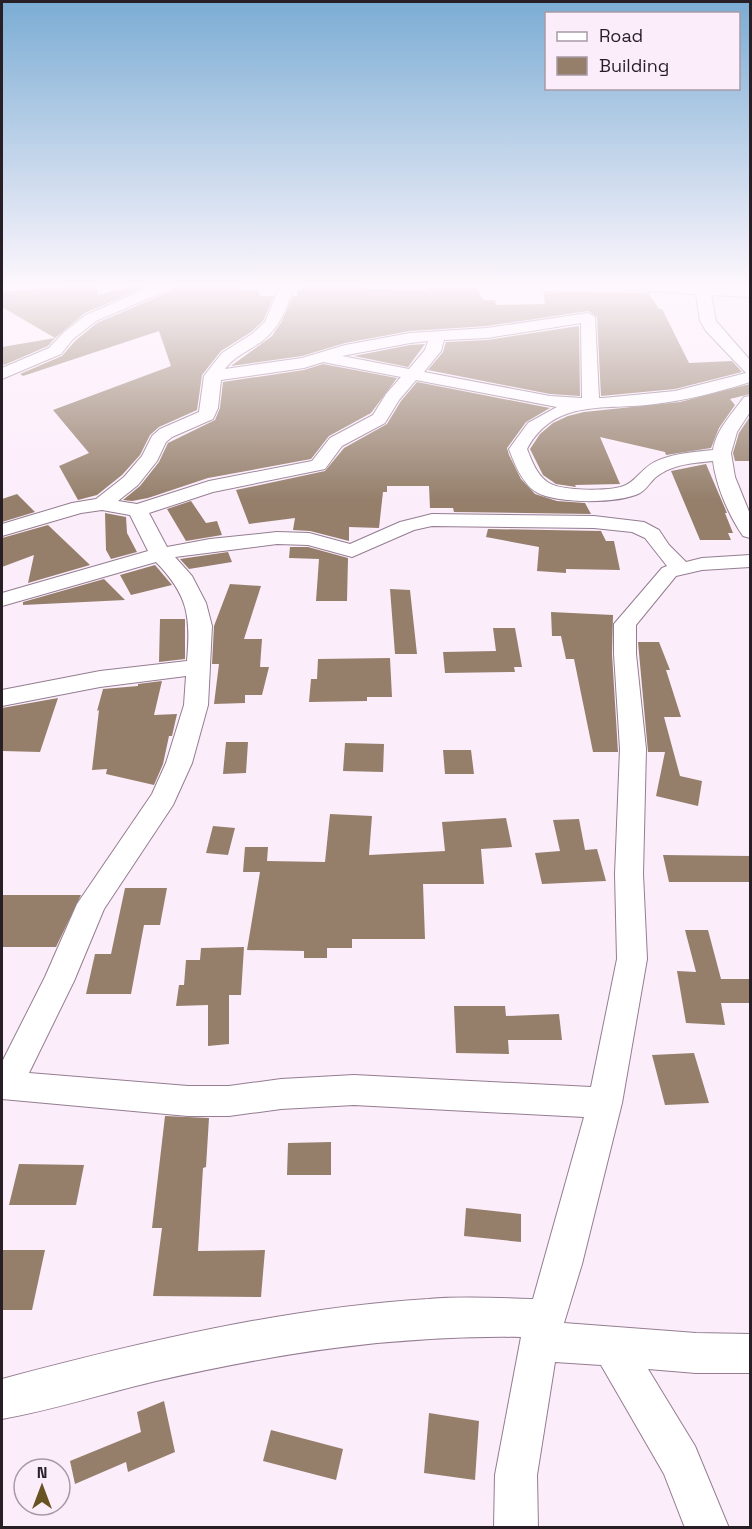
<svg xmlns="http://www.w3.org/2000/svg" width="752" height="1529" viewBox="0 0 752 1529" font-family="'Space Grotesk',sans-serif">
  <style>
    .building { fill: #957f6b }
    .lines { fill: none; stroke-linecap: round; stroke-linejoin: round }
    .minor-casing { stroke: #947d91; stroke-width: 2 }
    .minor { fill: #fff; fill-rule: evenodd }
  </style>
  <rect width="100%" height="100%" fill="#fcedfb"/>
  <path class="building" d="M66 286H96L98 295 129 286H148L85 313 55 338 2 307V292Z
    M174 286H239L240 291 258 289 260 296H274L263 321 251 332 221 351 202 375 197 410 159 427 150 435 140 455 122 475 97 495 78 500 59 466 89 453 53 410 171 366 159 331 23 376 20 374 62 356 75 341 97 323 171 291Z
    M302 286H366V289L428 290V286L477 287 483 300H495L496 305 545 304 543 291 648 293 659 309H662L689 363 732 361 742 372 675 389 601 396 597 317 588 311 487 326 410 331 345 343 302 356 231 366 272 336 282 321 293 296H297V290H301Z
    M579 326 580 396 550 394 428 370 443 352 446 342 487 340Z
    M55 338 48 346 4 365 2 363V347Z
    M425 344 408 367 354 356 410 345Z
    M323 364 397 378 371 413 329 436 311 459 208 478 148 498 132 501 123 500 140 486 159 462 168 443 215 420 220 408 223 382 304 370Z
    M417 382 550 408 526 422 507 448 509 455 521 479 535 494 557 501 585 503 591 514 454 512 453 508H430L429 486H387V492H383L379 528 349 527V541L310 531 293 530 295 518 249 524 236 490 325 471 344 448 387 424 401 401Z
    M750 384V394L730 399 735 405 719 428 711 448 666 455 665 452 600 437 620 484 575 485 576 487 556 484 543 475 530 449 540 434 553 423 568 416 584 412 680 402Z
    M749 418 750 420V461H735L733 453 739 433Z
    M706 464 727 513H725L733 533H728L731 540H700L671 471Z
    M17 494 35 512 2 522V499Z
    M191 501 206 523 217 521 222 535 186 541 167 509Z
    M105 513 126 517 127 533 137 552 111 559 106 550Z
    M48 525 90 565 28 583 34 555 2 567V538Z
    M488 529 601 531 606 541H614L620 570 566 569V573L537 571 539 547 486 537Z
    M290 547H308L348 558 347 601H316L319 559 289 558Z
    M228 552 232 562 189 569 180 559Z
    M155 565 172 585 131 595 120 575Z
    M104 579 125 600 23 605V602Z
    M230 584 261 586 244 639H262L260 667H269L262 695H245V703L214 704 219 664H212L214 626Z
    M390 589 410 590 417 654H395Z
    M551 612 613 615 612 654 618 752H593L574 659H566L561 636H552Z
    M160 619H185V659L159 662Z
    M493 628H515L522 667H514L515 672 445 673 443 652 496 651Z
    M638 642H659L670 670H666L681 717H664L680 776 702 781 698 806 656 796 665 752H648Z
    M390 658 392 697H367V701L309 702 311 679H317L318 659Z
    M162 681 154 715 177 714 172 736H169L163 764 154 785 106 774 107 769 92 770 99 710 97 711 103 689 138 686V684Z
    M58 698 40 752 2 751V708Z
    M226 742H248L246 773 223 774Z
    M345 743 384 744 383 772 343 771Z
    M443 750H471L474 774H445Z
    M330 814 372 816 369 855 445 851 442 822 506 818 512 847 481 849 484 884H423L425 939H352V948H327V958H304V951L247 950 260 872H243L245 847H268L267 861 325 862Z
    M579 819 585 850 597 849 606 881 542 884 535 853 560 851 553 820Z
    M213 826 235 828 228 855 206 853Z
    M663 855 750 856V882H669Z
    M125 888H167L160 925H144L131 994H86L95 954H111Z
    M2 895H81L56 947H2Z
    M685 930H708L721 979H750V1003H721L725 1025 686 1023 677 971 696 972Z
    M244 947 241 995H229V1044L208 1046V1005L176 1006 179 985H184L186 960H200L201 948Z
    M454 1006H505L506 1016 559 1014 562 1040H508L509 1054 456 1053Z
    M694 1053 709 1103 665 1105 652 1055Z
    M165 1116 209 1118 206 1167 203 1168 198 1251 265 1250 261 1297 153 1296 162 1228H152Z
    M331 1142V1175H287L288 1143Z
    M19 1164 84 1165 76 1205H9Z
    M466 1208 521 1214V1242L464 1236Z
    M2 1250H45L32 1310H2Z
    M164 1401 175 1452 128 1472 126 1462 75 1484 70 1461 141 1432 137 1412Z
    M429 1413 479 1421 475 1480 424 1473Z
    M271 1430 343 1449 336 1480 263 1461Z"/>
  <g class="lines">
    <defs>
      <path id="minor" d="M153 286H172L170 289 96 321 73 339 61 354 2 379V368L49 348 63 333 86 315Z
        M280 286H294C287 310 278 332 255 346 244 353 233 358 225 369L302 358 345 345 410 333 487 328 588 313 595 317 599 398H603L675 391 746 373 706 331 700 321 696 294 633 290 626 286H704L750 289V297L711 295 716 321 750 360V382C719 392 688 400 655 404 607 411 555 397 527 449 532 461 537 476 549 483 562 491 613 492 626 485 638 479 643 466 659 460 676 453 695 452 713 450 716 430 732 414 744 397L750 396V412L737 432 731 453 735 477 750 514V538L743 536C729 516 716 486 713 461 693 463 673 464 656 477 650 482 647 489 640 493 618 504 556 504 536 492 522 483 514 463 509 449L528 423 557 407 416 380 399 400 385 423 342 446 325 469 213 492 149 513 167 547 210 539 277 532 309 533 350 544 400 522 432 514 594 516 644 522 659 530 669 545 686 562 702 558 750 555V567L702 570 676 576 636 625V654L646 749 643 874 647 959 622 1103 582 1264 564 1323 696 1333 750 1334V1373H696L648 1369 695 1446 729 1528H685L664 1474 601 1365 555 1362 537 1475 538 1528H494L495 1475 521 1337C395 1335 278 1353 156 1381 105 1393 53 1410 2 1419V1379C141 1342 284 1308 428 1299 463 1296 498 1298 533 1299L584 1117 354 1105 281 1109 229 1116H188L2 1099V1062L45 977 77 904 152 794 166 763 184 705 186 676 100 687 2 706V690L100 671 187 661C191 616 188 595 156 562L2 606V593L148 551 130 515 102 510 81 513 2 536V524L72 503 96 499 124 477 142 456 152 436 160 429 199 412 204 376 222 353 252 334 265 322ZM581 323 582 398 550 396 424 372 441 351 444 340 487 338ZM428 341 425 350 409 369 342 356 410 343ZM323 362 401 377 386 394 373 415 330 438 312 461 209 481 137 504 118 501 138 485 157 461 166 442 172 437 213 419 218 408 221 380 304 368ZM432 526 594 528 632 532 645 538 667 566 662 568 614 624V654L620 749 615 874 617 959 591 1087 354 1075 281 1079 229 1086H188L29 1073 74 981 104 909 173 805 192 763 208 705 212 626 206 603 192 576 175 557 277 544 308 545 352 557 414 530Z"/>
    </defs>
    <use href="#minor" class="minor-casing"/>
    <use href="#minor" class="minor"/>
  </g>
  <linearGradient id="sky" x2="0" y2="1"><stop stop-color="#7bacd4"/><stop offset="0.57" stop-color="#fef7fd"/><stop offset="1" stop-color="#fef7fd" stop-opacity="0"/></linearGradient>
  <rect width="752" height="500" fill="url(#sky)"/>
  <rect width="752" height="1529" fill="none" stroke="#271e26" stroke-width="6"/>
  <rect x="545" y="12" width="195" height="78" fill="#fcedfb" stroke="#a79aa6" stroke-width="1.5"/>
  <rect x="557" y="32" width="30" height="9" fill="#ffffff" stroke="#a79aa6" stroke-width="1.5"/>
  <text x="599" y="42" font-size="18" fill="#271e26">Road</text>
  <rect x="557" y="57" width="30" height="18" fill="#957f6b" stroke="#a79aa6" stroke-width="1.5"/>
  <text x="599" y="72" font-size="18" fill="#271e26">Building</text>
  <g transform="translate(42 1487)"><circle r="28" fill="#fcedfb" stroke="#a79aa6" stroke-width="1.5"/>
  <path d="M0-4.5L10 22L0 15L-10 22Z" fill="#685322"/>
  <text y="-9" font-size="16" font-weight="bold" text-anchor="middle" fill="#271e26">N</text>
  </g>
</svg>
